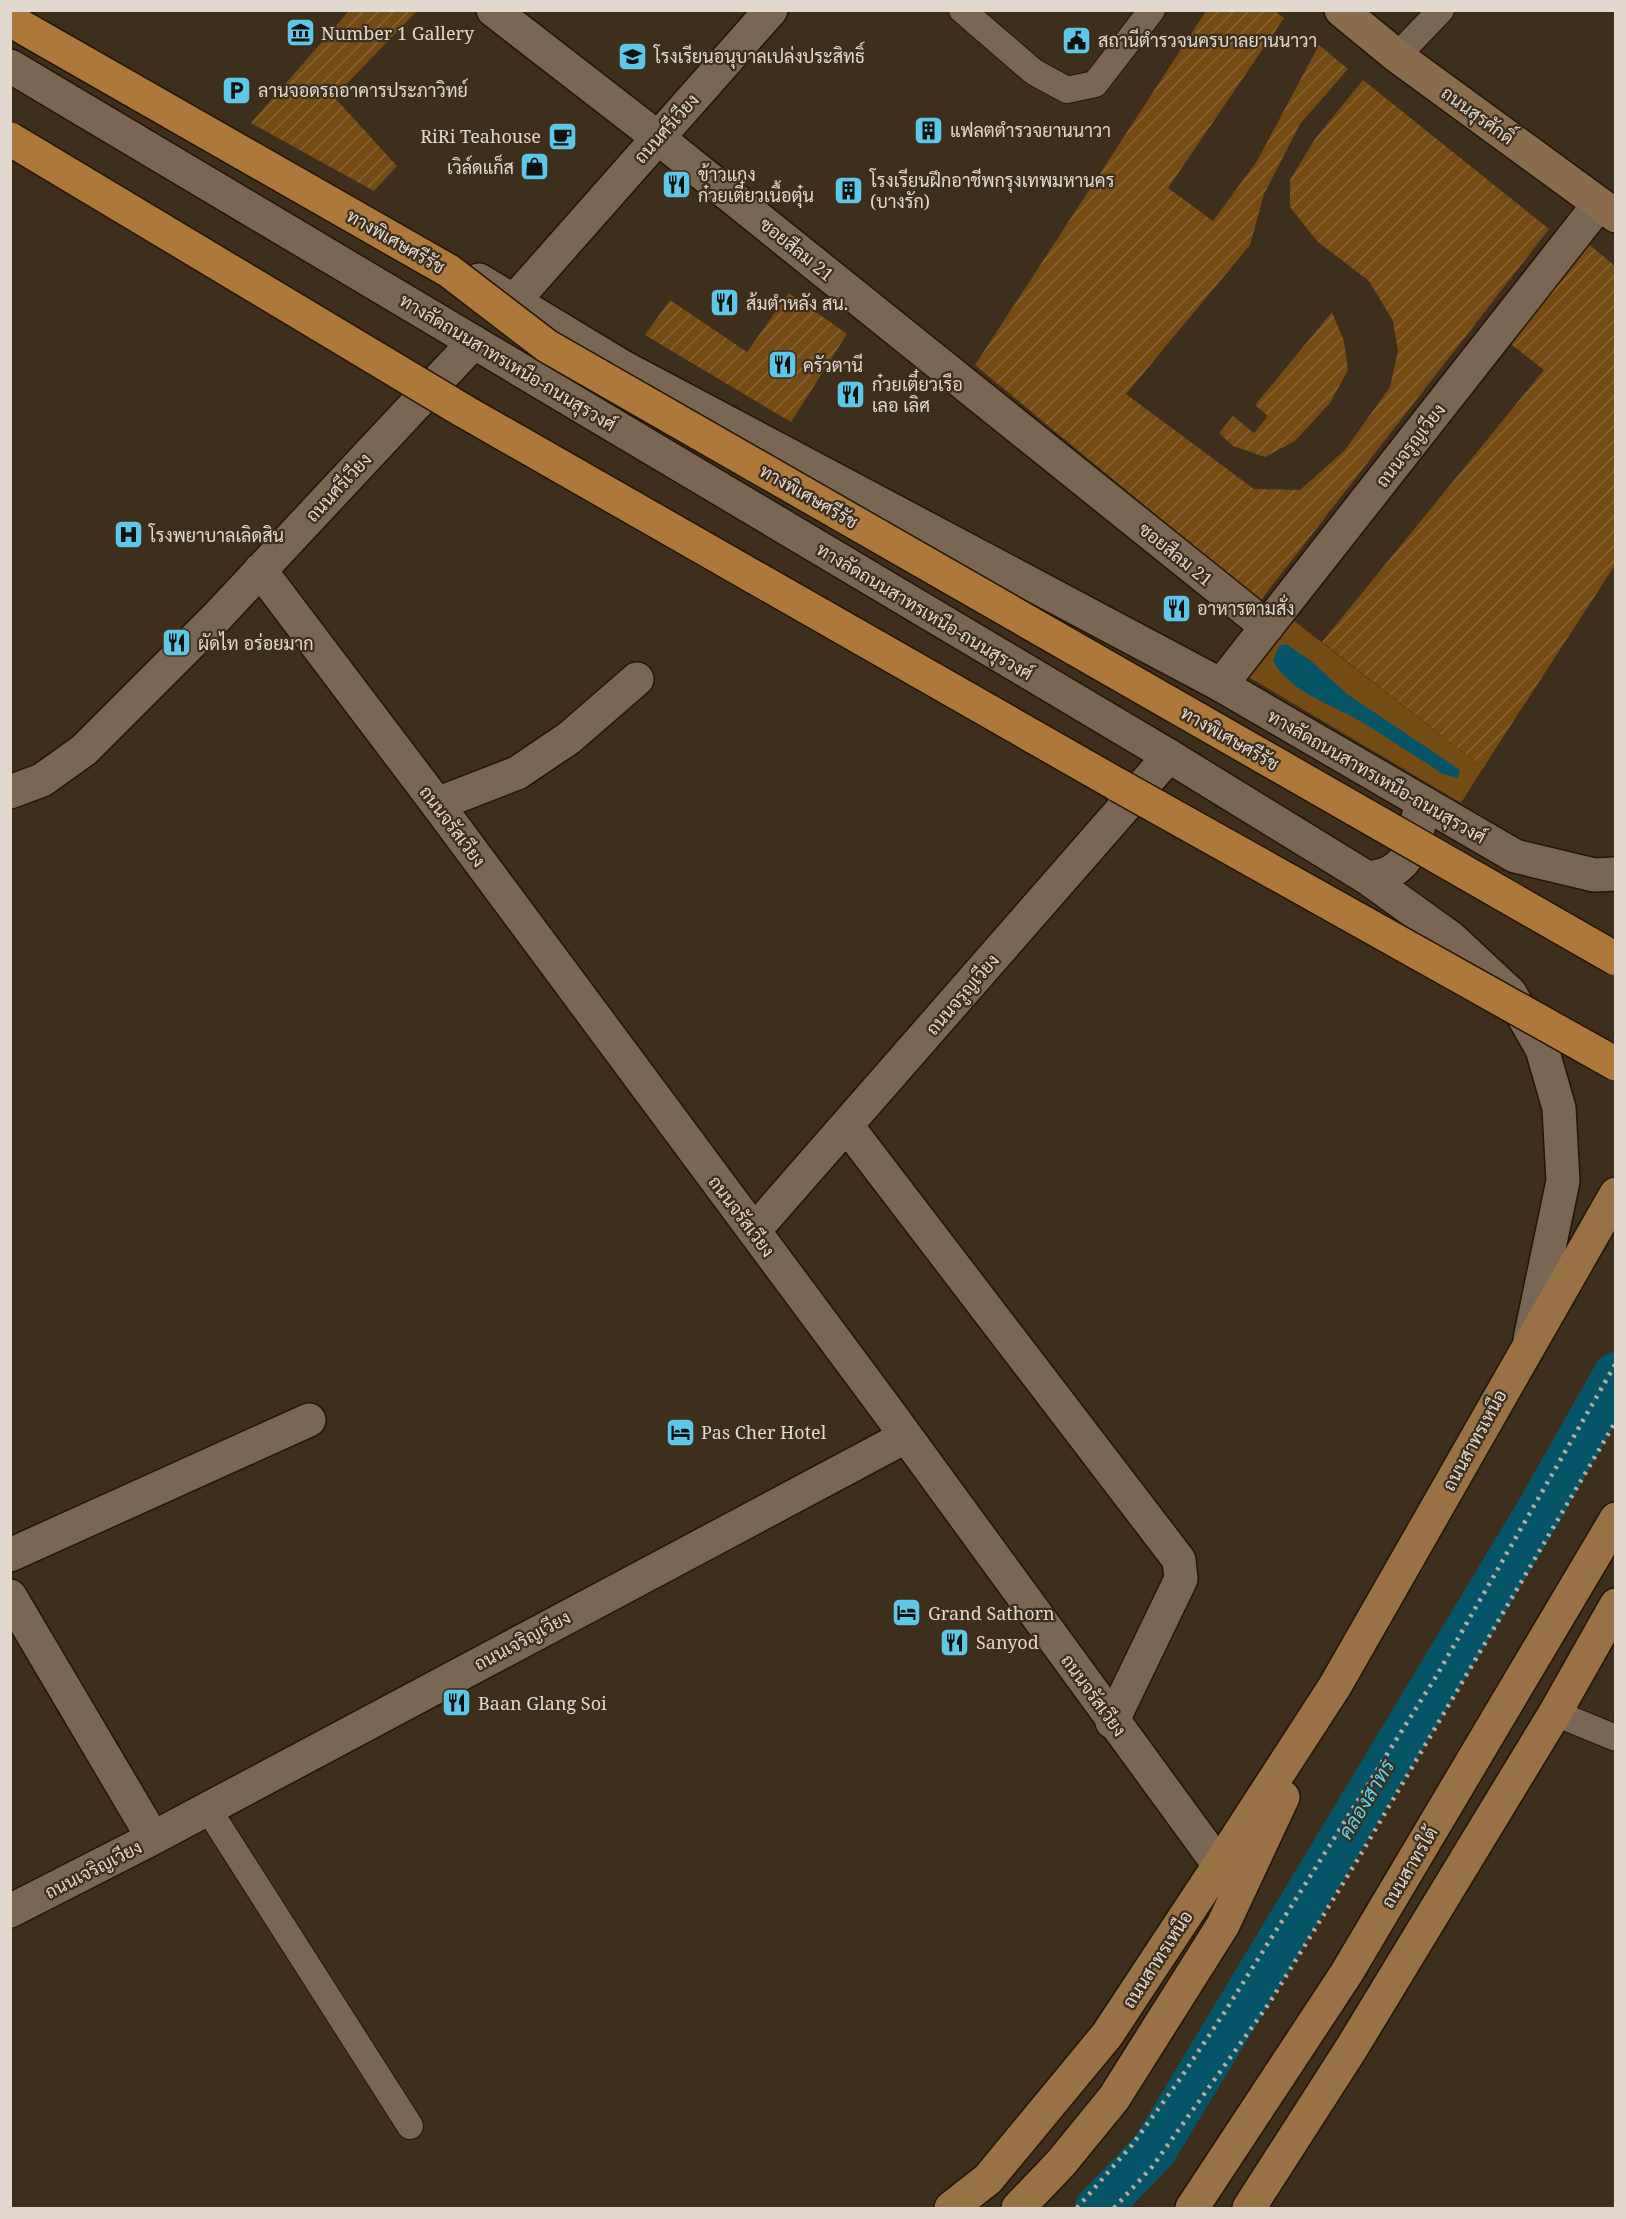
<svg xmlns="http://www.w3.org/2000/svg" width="1626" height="2219" viewBox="0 0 1626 2219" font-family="'Noto Serif',Sarabun,serif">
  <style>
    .park { fill: #744b13 }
    .garden { fill: url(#garden-furrows) }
    .water { fill: #065467 }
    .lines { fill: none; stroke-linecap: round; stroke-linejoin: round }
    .canal { stroke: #065467; stroke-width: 46 }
    .service-casing { stroke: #241605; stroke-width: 28 }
    .minor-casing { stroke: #241605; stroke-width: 36 }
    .tertiary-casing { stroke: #241605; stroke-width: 36 }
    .secondary-casing { stroke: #241605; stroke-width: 36 }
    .primary-casing { stroke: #241605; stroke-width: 36 }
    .motorway-casing { stroke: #241605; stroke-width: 36 }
    .service { stroke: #796753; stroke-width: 26 }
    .minor { stroke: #796753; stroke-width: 33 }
    .tertiary { stroke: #796753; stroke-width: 33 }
    .secondary { stroke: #886c4c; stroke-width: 33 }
    .primary { stroke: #987245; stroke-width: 33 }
    .motorway { stroke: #ac793b; stroke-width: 33 }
    .rail { stroke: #b7ab9e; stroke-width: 4.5; stroke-dasharray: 3 6; stroke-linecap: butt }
    .motorway-bridge-casing { stroke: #241605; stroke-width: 36; stroke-linecap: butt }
    .motorway-bridge { stroke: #ac793b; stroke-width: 33 }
    .labels { text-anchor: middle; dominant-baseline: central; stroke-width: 4.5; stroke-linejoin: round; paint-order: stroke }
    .poi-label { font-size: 18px; fill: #e2d8cd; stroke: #3e2e1c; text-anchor: start }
    .street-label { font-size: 18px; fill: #e2d8cd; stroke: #3e2e1c }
    .water-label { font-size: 20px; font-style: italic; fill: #57d5fb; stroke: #3e2e1c }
  </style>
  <defs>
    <pattern id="garden-furrows" width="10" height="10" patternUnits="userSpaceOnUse" patternTransform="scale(1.5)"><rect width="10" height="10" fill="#744b13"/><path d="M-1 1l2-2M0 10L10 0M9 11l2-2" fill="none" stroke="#886434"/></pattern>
  </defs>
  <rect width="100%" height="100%" fill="#3e2e1c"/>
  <path class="park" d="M1289 617 1483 768 1461 803 1247 676Z"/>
  <path class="garden" d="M349 11H417L334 97 397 166 374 191 251 123Z
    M1206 11H1275L1284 18 1168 188 1213 221 1257 161 1319 45 1348 69 1300 124 1264 194 1250 245 1126 394 1254 489 1300 490 1345 450 1390 387 1398 351 1393 321 1369 281 1318 242 1290 207V180L1315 139 1363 80 1549 229 1260 601 975 365Z
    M1587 243 1615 266V565L1483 768 1322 642 1544 370 1508 342Z
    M789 293 847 334 791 422 645 335 670 300 747 352Z
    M1332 312 1344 341 1348 370 1330 403 1295 441 1265 457 1233 446 1219 433 1233 416 1254 433 1268 416 1255 405Z"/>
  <path class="water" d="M1286 644 1311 661 1347 694 1460 770 1458 778 1443 774C1415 756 1388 738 1360 721 1331 704 1290 692 1273 661L1279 646Z"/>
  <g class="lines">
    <path class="canal" d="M1098 2208 1154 2150 1539 1511 1616 1375"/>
    <defs>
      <path id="service" d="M962 10 1034 72 1067 90 1095 84 1152 10
        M1397 56 1441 10
        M1555 1713 1616 1738
        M208 1809 410 2126"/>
      <path id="minor" d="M493 10 657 137 1267 627
        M1221 685 1599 204
        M437 804 517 773 569 738 637 679
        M847 1126 1179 1560 1181 1579 1112 1722
        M754 1231 1169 756
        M10 1555 309 1420
        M10 1596 153 1838
        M10 1911 153 1838 905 1437"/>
      <path id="tertiary" d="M10 66 1169 756 1369 879 1451 938 1510 993 1542 1049 1559 1108 1563 1181 1530 1339
        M479 280 623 367 1221 685 1515 856 1594 875 1616 874
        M514 301 771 10
        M260 570 437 804 887 1410 1219 1865
        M10 792 42 780 84 750 216 618 474 342
        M1369 879C1376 876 1386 875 1392 871 1409 861 1421 836 1418 817"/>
      <path id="secondary" d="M1341 10 1397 56 1616 216"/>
      <path id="primary" d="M951 2208 988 2179 1107 2035 1219 1865 1335 1686 1616 1194
        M1018 2208 1061 2163 1114 2098 1223 1925 1283 1797
        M1192 2208 1346 1974 1616 1519
        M1249 2208 1351 2049 1555 1713 1616 1605"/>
      <path id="motorway" d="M10 20 449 271
        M462 410 1118 785"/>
    </defs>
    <use href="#service" class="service-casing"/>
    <use href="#minor" class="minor-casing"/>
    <use href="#tertiary" class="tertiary-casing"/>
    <use href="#secondary" class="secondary-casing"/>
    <use href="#primary" class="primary-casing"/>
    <use href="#motorway" class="motorway-casing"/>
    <use href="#service" class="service"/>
    <use href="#minor" class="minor"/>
    <use href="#tertiary" class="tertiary"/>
    <use href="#secondary" class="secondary"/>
    <use href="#primary" class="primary"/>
    <use href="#motorway" class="motorway"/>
    <path class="rail" d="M1077 2208 1132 2145 1180 2079 1224 2013 1437 1675 1616 1363
      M1114 2208 1152 2167 1270 2002 1358 1859 1616 1421"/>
    <defs>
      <path id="motorway-bridge" d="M10 139 462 410
        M449 271 547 346 1616 959
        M1118 785 1616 1064"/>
    </defs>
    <use href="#motorway-bridge" class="motorway-bridge-casing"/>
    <use href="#motorway-bridge" class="motorway-bridge"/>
  </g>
  <defs>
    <symbol id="museum-square" viewBox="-11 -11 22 22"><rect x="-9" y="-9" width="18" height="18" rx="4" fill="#5dc7e8" stroke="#3e2e1c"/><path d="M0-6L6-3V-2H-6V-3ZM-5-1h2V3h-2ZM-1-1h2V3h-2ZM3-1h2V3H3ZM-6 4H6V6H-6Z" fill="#111"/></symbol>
    <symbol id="civic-square" viewBox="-11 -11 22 22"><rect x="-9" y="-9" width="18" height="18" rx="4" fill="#5dc7e8" stroke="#3e2e1c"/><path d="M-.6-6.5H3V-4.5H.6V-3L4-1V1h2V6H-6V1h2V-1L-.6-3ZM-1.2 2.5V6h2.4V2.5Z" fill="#111"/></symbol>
    <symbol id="school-square" viewBox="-11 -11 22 22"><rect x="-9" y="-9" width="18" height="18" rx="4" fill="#5dc7e8" stroke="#3e2e1c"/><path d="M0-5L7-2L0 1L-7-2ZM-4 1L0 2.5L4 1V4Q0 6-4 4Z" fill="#111"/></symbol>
    <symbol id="parking-square" viewBox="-11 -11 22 22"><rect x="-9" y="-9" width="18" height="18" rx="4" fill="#5dc7e8" stroke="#3e2e1c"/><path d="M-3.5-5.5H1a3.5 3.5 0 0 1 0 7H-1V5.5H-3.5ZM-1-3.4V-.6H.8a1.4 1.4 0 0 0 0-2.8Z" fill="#111"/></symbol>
    <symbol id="building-square" viewBox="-11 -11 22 22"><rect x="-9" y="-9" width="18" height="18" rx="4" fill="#5dc7e8" stroke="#3e2e1c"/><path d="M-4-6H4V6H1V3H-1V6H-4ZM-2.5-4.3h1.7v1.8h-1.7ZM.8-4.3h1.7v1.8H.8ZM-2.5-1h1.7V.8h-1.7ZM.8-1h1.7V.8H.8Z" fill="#111"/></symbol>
    <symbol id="cafe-square" viewBox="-11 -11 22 22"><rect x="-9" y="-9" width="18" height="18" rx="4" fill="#5dc7e8" stroke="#3e2e1c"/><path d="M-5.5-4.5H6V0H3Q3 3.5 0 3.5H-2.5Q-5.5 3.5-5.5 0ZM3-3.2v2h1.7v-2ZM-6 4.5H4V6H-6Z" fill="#111"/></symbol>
    <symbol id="shop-square" viewBox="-11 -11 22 22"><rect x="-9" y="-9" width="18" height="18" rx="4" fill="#5dc7e8" stroke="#3e2e1c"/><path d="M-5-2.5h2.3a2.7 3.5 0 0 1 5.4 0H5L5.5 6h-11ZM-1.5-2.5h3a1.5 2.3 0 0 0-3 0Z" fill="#111"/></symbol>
    <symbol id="restaurant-square" viewBox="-11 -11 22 22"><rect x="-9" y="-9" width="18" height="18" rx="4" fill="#5dc7e8" stroke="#3e2e1c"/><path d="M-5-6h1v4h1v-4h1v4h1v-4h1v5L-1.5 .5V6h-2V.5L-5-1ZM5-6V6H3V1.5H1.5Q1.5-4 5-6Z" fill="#111"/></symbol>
    <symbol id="hospital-square" viewBox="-11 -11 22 22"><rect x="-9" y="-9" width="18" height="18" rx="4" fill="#5dc7e8" stroke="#3e2e1c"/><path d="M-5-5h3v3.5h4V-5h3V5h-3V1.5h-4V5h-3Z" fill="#111"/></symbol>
    <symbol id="hotel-square" viewBox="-11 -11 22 22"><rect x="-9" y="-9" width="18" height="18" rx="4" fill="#5dc7e8" stroke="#3e2e1c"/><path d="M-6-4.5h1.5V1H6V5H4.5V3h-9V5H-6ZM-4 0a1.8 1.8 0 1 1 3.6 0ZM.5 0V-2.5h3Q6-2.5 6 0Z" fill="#111"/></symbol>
  </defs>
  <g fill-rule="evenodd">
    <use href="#museum-square" x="284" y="16" width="33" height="33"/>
    <use href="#civic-square" x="1060" y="24" width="33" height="33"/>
    <use href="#school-square" x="616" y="40" width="33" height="33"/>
    <use href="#parking-square" x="220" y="74" width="33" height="33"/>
    <use href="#building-square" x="912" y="114" width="33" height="33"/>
    <use href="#cafe-square" x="546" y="120" width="33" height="33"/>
    <use href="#shop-square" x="518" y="150" width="33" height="33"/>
    <use href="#restaurant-square" x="660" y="168" width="33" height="33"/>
    <use href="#building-square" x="832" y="174" width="33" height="33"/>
    <use href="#restaurant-square" x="708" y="286" width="33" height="33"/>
    <use href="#restaurant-square" x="766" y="348" width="33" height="33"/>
    <use href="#restaurant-square" x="834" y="378" width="33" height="33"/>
    <use href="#hospital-square" x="112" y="518" width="33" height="33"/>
    <use href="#restaurant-square" x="1160" y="592" width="33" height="33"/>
    <use href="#restaurant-square" x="160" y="626" width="33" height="33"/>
    <use href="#hotel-square" x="664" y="1416" width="33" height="33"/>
    <use href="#hotel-square" x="890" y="1596" width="33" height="33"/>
    <use href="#restaurant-square" x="938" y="1626" width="33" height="33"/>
    <use href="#restaurant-square" x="440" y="1686" width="33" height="33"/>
  </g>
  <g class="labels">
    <g class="poi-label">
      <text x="321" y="33">Number 1 Gallery</text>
      <text x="1098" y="40">สถานีตำรวจนครบาลยานนาวา</text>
      <text x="654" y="56">โรงเรียนอนุบาลเปล่งประสิทธิ์</text>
      <text x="258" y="90">ลานจอดรถอาคารประภาวิทย์</text>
      <text x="950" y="130">แฟลตตำรวจยานนาวา</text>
      <text x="541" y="136" text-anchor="end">RiRi Teahouse</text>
      <text x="514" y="167" text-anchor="end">เวิล์ดแก็ส</text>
      <text x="698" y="174">ข้าวแกง<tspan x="698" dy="21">ก๋วยเตี๋ยวเนื้อตุ๋น</tspan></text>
      <text x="870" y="180">โรงเรียนฝึกอาชีพกรุงเทพมหานคร<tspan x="870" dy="21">(บางรัก)</tspan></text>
      <text x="746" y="303">ส้มตำหลัง สน.</text>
      <text x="803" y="365">ครัวตานี</text>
      <text x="872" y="384">ก๋วยเตี๋ยวเรือ<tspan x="872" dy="21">เลอ เลิศ</tspan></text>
      <text x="149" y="535">โรงพยาบาลเลิดสิน</text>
      <text x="1197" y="608">อาหารตามสั่ง</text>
      <text x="198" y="643">ผัดไท อร่อยมาก</text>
      <text x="701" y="1432">Pas Cher Hotel</text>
      <text x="928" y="1613">Grand Sathorn</text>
      <text x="976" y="1642">Sanyod</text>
      <text x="478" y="1703">Baan Glang Soi</text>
    </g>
    <g class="street-label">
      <text transform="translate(1478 115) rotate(36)">ถนนสุรศักดิ์</text>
      <text transform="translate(666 128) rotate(-48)">ถนนศรีเวียง</text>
      <text transform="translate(396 241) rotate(30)">ทางพิเศษศรีรัช</text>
      <text transform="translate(797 249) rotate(39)">ซอยสีลม 21</text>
      <text transform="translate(508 362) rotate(31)">ทางลัดถนนสาทรเหนือ-ถนนสุรวงศ์</text>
      <text transform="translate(1410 445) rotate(-52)">ถนนจรูญเวียง</text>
      <text transform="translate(338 487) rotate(-47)">ถนนศรีเวียง</text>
      <text transform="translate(809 496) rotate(30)">ทางพิเศษศรีรัช</text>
      <text transform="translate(1176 554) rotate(39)">ซอยสีลม 21</text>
      <text transform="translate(925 611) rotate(31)">ทางลัดถนนสาทรเหนือ-ถนนสุรวงศ์</text>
      <text transform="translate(1230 738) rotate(30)">ทางพิเศษศรีรัช</text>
      <text transform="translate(1377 776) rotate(30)">ทางลัดถนนสาทรเหนือ-ถนนสุรวงศ์</text>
      <text transform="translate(453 826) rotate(53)">ถนนจรัสเวียง</text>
      <text transform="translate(962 994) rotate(-49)">ถนนจรูญเวียง</text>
      <text transform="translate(742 1216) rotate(53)">ถนนจรัสเวียง</text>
      <text transform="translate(1474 1440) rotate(-61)">ถนนสาทรเหนือ</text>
      <text transform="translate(522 1640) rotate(-28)">ถนนเจริญเวียง</text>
      <text transform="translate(1094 1695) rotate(54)">ถนนจรัสเวียง</text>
      <text transform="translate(1409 1867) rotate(-59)">ถนนสาทรใต้</text>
      <text transform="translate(93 1869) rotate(-27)">ถนนเจริญเวียง</text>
      <text transform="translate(1157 1959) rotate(-57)">ถนนสาทรเหนือ</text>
    </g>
    <g class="water-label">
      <text transform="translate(1366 1799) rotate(-59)">คลองสาทร</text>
    </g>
  </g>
  <rect width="1626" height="2219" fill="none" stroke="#e2d8cd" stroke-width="24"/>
</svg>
